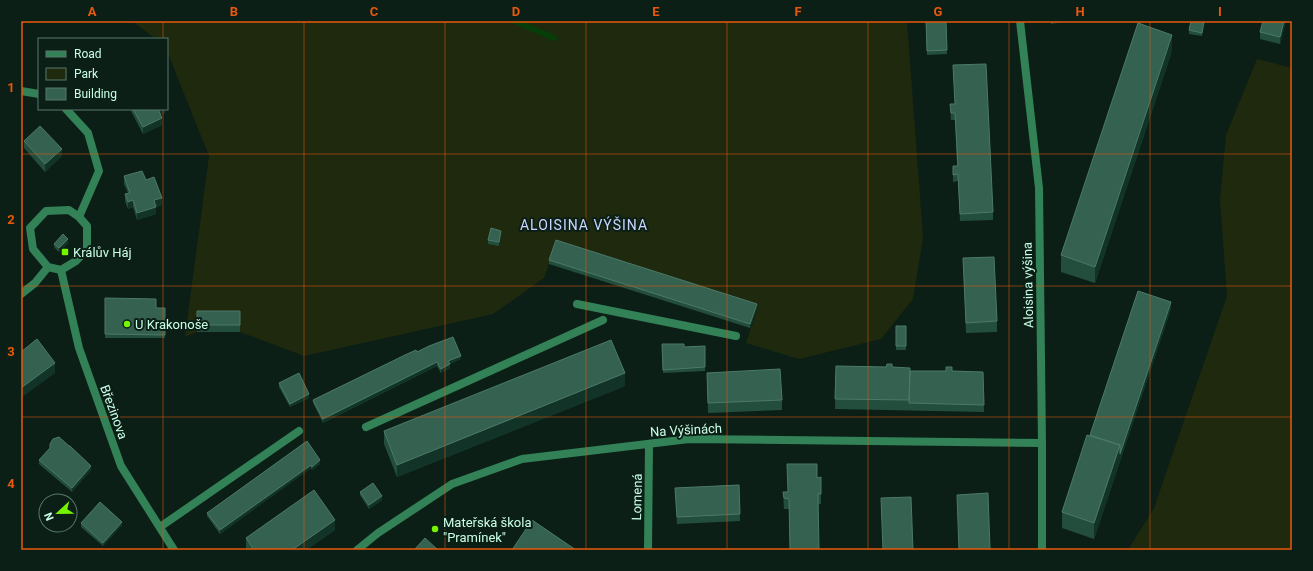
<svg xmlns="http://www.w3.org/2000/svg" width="1313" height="571" viewBox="0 0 1313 571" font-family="Roboto,sans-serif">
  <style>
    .green { fill: #1f290e }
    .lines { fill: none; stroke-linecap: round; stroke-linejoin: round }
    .stream { stroke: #063d09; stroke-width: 6 }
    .service { stroke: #338156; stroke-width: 8 }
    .minor { stroke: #338156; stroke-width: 8 }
    .wall { fill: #234e3e }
    .shaded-wall { fill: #123327 }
    .building { fill: #346150; stroke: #4c7a67 }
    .grid { fill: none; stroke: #e8590c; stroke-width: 1; stroke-opacity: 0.55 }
    .poi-dot { fill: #75f400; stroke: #0b1f17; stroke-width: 1.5 }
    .labels { text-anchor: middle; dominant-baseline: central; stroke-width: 4; stroke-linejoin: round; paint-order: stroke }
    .poi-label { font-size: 13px; fill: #c9ffe6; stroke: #0b1f17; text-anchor: start }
    .street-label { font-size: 13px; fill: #c9ffe6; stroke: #0b1f17 }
    .neighbourhood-label { font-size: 14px; letter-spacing: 1px; fill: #cbd6ff; stroke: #0b1f17 }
    .neatline { fill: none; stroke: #e8590c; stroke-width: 1.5 }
    .grid-label { font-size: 13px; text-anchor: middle; font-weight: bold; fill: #e8590c }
  </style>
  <rect width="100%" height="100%" fill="#0b1f17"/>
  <path class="green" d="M132 21H907L923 238 913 299 881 339 799 359 746 343 758 307 556 244 544 278 493 314 304 356 240 332H197L185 337 209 156 167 51V39H156Z
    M1257 59 1292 68V550H1128L1154 508 1227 296 1220 200 1226 135Z"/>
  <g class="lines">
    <path class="stream" d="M515 21 554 38"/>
    <path class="service" d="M577 304 736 336
      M366 427 603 320
      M160 527 299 431"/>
    <path class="minor" d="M1020 21 1039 188 1042 443V550
      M21 91 39 94
      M66 109 88 133 99 171 79 217
      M69 210 79 217 87 226V249L76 261 61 270 48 267 33 249 30 228 46 211Z
      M61 270 79 348 121 466 174 550
      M21 294 35 283 48 267
      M357 550 378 533 452 484 522 459 689 439 1042 443
      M648 550 649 444"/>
  </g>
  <path class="wall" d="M926 21H946L947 54 927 55Z
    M1051 21H1068L1051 24Z
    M1191 21H1205L1202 36 1189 34V30Z
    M1263 21H1286L1280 44 1260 39V32Z
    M1172 51 1095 283 1061 272V255Z
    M950 104H955L993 212V220L960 221 958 181 953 182V166H957L955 120H951Z
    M130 109H165V113L160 115 162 125 143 134Z
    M24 141 62 156 45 172 24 148Z
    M124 176 162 205 156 207V214L137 220 133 207 128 209 125 201V194L128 193 124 184Z
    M501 234 499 246 488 244V240Z
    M68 243 59 252 54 247V244Z
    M963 258 997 321V332L966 333Z
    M549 260 757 308 750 328 549 264Z
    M105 298 156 308H165V338H105Z
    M1171 309 1094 539 1062 528V512L1090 435Z
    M197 311H240V332H197Z
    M896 326H906V350H896Z
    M662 344 684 347 705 346V371L663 373Z
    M417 352 461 359 450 364V368L441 373 437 366 323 423 313 403V400Z
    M836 366 892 367 910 371 983 372 984 412 835 409Z
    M707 373 782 400V410L708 413Z
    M279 383 309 398 290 407 279 387Z
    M625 386 397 477 384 444V431Z
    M307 441 320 464 312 470 311 468 220 534 207 516V513Z
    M39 460 91 470 72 492 39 464Z
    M821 477V504H818L789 509H784L783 492H788L817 478Z
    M739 485 740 521 677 524 675 488Z
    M360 492 382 500 369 509 360 495Z
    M81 523 122 525 103 546 81 527Z
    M335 530 306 550H247L246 548V538Z"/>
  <path class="shaded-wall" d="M21 21H26L21 26Z
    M1204 21H1205L1202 36V33Z
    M1284 21H1286L1280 44V37Z
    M1172 35V51L1095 283V267Z
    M158 109H165V113L158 116Z
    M162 118V125L143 134V127Z
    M62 149V156L45 172V164Z
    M162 198V205L156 207V214L137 220V213L154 200Z
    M133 200V207L128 209V202Z
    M501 231V234L499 246V242Z
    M68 239V243L59 252V248Z
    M1171 302V309L1094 539V523L1120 445Z
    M757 304V308L750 328V324Z
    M461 356V359L450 364V368L441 373V369L448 361Z
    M437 362V366L323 423V419Z
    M55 363V373L21 398V388Z
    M625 373V386L397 477V465Z
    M309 394V398L290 407V404Z
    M320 460V464L312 470V467Z
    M311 465V468L220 534V530Z
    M91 466V470L72 492V488Z
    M382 496V500L369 509V505Z
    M335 520V530L306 550H292Z
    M122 522V525L103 546V543Z"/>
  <path class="building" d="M926 21H946L947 50 927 51Z
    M1191 21H1204L1202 33 1189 30Z
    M1263 21H1284L1280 37 1260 32Z
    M1138 23 1172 35 1095 267 1061 255Z
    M986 64 993 212 960 214 958 174 953 175V166H958L955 113H951L950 104H955L953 65Z
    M133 109H158L162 118 143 127Z
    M40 126 62 149 45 164 24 141Z
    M142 171 146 180 154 177 162 198 154 200 156 207 137 213 133 200 128 202 125 194 130 193 124 176Z
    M491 228 501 231 499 242 488 240Z
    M63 234 68 239 59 248 54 244Z
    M556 240 757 304 750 324 549 260Z
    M994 257 997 321 966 323 963 258Z
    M1138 291 1171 302 1120 454V445L1090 435Z
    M105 298 156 299V308H165V335L105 334Z
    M197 311H240V325H197Z
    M896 326H906V346H896Z
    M453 337 461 356 448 361 450 364 441 369 437 362 323 419 313 400 405 355 416 350 417 352 429 346Z
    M37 339 55 363 21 388V352Z
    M611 340 625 373 397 465 384 431Z
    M662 344H684V347L705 346V367L663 370Z
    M887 364H892V367L910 368 909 400 835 399 836 366 886 367Z
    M946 367H952V371L983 372 984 405 909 403 910 371H946Z
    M780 369 782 400 708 403 707 373Z
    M299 373 309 394 290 404 279 383Z
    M1087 435 1120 445 1094 523 1062 512Z
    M59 437 69 446H70L91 466 72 488 39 460 50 448V444L53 439Z
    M307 441 320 460 312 467 311 465 220 530 207 513Z
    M787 464H817V478L821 477V494H818L819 550H790L789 499 784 498 783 492H788Z
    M373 483 382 496 369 505 360 492Z
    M739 485 740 514 677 517 675 488Z
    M314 490 335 520 292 550H254L246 538Z
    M988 493 990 550H959L957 495Z
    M911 497 913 550H883L881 498Z
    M100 502 122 522 103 543 81 523Z
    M532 520 576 550H512Z
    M425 538 438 550H414Z"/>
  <path class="grid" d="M163 21V39M304 21V550M445 21V550M586 21V550M727 21V550M868 21V550M1009 21V550M1150 21V550M163 109V550M21 154H1292M21 286H1292M21 417H1292"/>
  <g class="poi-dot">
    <rect x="61" y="248" width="8" height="8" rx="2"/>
    <circle cx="127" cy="324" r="4"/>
    <circle cx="435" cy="529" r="4"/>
  </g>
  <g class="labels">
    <g class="poi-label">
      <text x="73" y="252">Králův Háj</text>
      <text x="135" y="324">U Krakonoše</text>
      <text x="443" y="522">Mateřská škola<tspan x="443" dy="15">"Pramínek"</tspan></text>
    </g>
    <g class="street-label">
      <text transform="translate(1028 285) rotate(-91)">Aloisina výšina</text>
      <text transform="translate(114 412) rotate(70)">Březinova</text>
      <text transform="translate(686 430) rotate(-3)">Na Výšinách</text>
      <text transform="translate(637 497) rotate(-89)">Lomená</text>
    </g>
    <g class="neighbourhood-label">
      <text x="584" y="225">ALOISINA VÝŠINA</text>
    </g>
  </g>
  <rect width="1313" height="571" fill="none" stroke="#0b1f17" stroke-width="44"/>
  <rect x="38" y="38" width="130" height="72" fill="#0b1f17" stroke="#57796a"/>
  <rect x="46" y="51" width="20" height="6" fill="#338156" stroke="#57796a"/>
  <text x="74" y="58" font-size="12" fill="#c9ffe6">Road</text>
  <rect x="46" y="68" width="20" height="12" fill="#1f290e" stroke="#57796a"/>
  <text x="74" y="78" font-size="12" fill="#c9ffe6">Park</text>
  <rect x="46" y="88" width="20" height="12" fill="#346150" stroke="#57796a"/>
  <text x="74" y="98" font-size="12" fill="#c9ffe6">Building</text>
  <g transform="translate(58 513) rotate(248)"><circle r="19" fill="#0b1f17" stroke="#57796a"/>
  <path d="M0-3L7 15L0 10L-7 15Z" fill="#75f400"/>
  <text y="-6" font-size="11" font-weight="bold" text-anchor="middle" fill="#c9ffe6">N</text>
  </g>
  <rect x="22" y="22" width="1269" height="527" class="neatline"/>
  <g class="grid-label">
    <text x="92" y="16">A</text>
    <text x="234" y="16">B</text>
    <text x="374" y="16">C</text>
    <text x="516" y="16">D</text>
    <text x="656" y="16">E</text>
    <text x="798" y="16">F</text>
    <text x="938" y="16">G</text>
    <text x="1080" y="16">H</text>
    <text x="1220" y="16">I</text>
    <text x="11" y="92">1</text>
    <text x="11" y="224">2</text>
    <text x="11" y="356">3</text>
    <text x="11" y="488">4</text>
  </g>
</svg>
